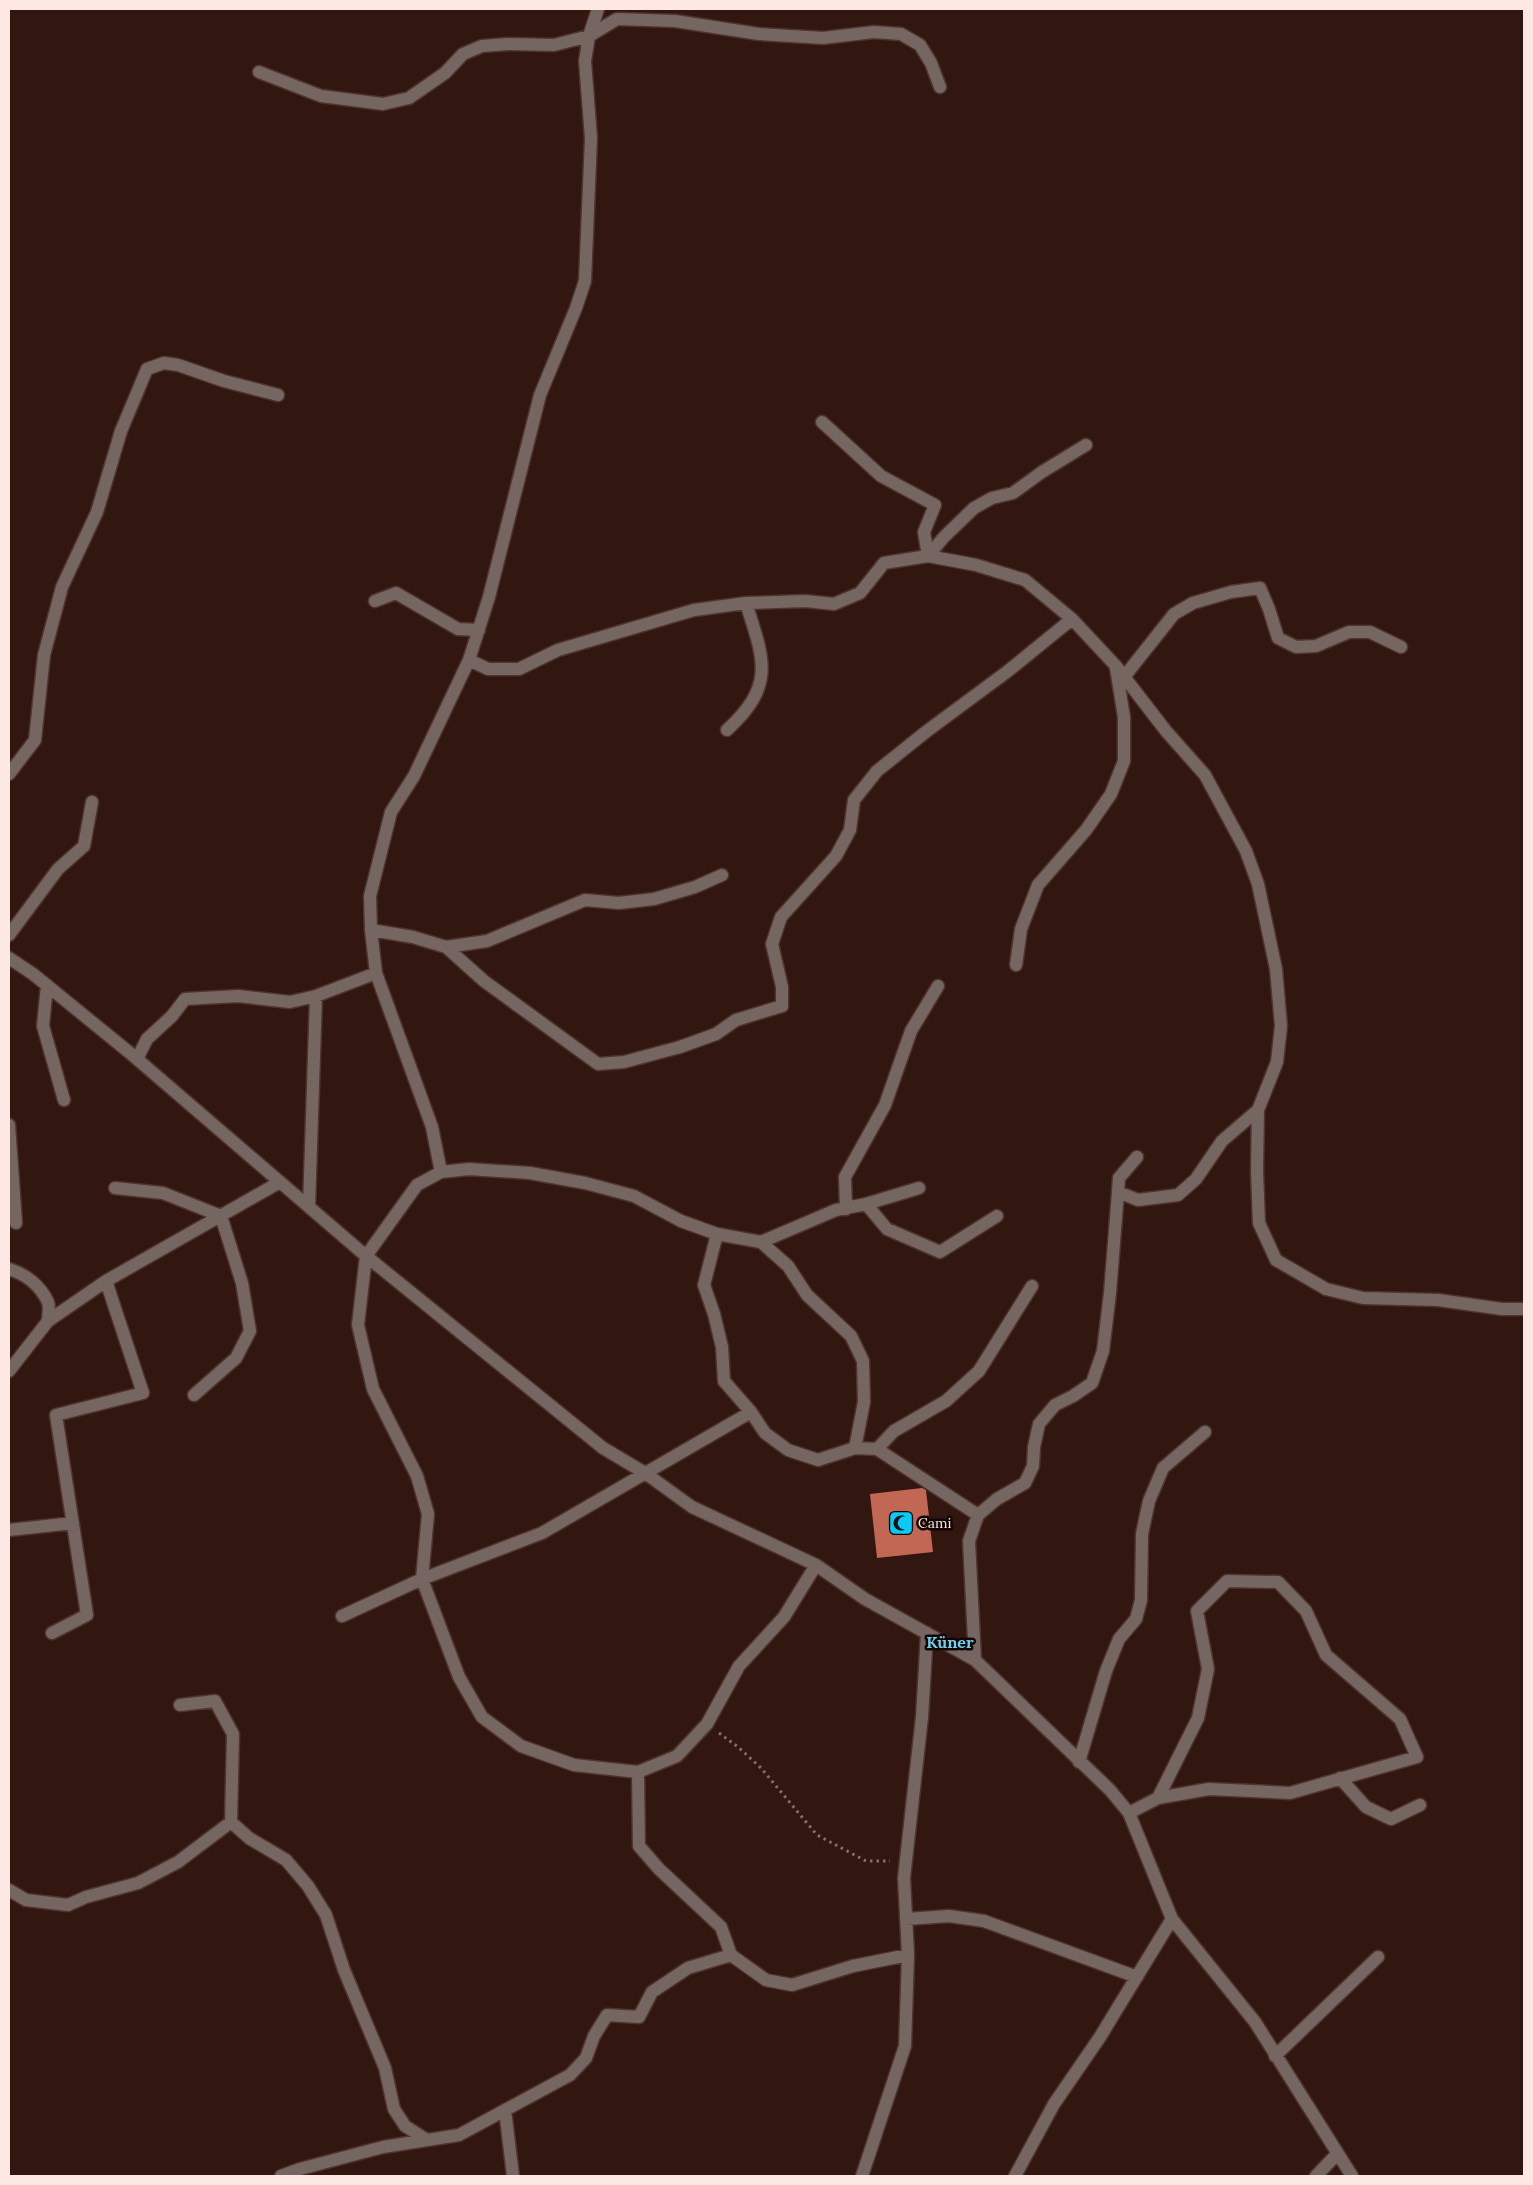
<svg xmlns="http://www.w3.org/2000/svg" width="1533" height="2185" viewBox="0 0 1533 2185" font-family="Lora,serif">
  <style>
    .building { fill: #c36755 }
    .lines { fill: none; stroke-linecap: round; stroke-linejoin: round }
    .minor-casing { stroke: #4e332e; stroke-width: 15 }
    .path { stroke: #886f69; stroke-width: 3; stroke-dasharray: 2.5 4; stroke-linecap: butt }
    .minor { stroke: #766662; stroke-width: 12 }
    .labels { text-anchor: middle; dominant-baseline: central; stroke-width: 5; stroke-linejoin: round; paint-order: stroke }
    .poi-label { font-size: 14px; fill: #fde8e3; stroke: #110604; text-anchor: start }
    .quarter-label { font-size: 16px; font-weight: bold; fill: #71cfef; stroke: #110604 }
  </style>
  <rect width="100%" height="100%" fill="#321610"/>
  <path class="building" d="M922 1488 926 1490 933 1552 877 1558 870 1494Z"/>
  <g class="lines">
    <defs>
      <path id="minor" d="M259 72 321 96 383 104 409 98 445 73 463 54 482 46 508 44 554 45 589 36 617 19 675 21 759 34 823 38 874 32 901 34 920 45 931 63 940 87
        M822 422 881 476 935 505 924 532 928 556
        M928 556 944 537 974 508 992 498 1013 493 1042 472 1086 445
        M375 601 396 593 458 629 479 630
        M469 660 488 669H519L558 650 694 610 746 603 805 601 834 604 860 593 884 563 928 556 976 565 1025 580 1072 619 1115 665 1166 731 1205 775 1246 851 1258 884 1276 969 1281 1026 1277 1062 1258 1110 1257 1171 1259 1223 1276 1260 1326 1289 1363 1298 1438 1300 1502 1309H1524
        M1124 677 1174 614 1193 603 1231 592 1260 588 1269 609 1278 638 1296 647 1316 646 1349 632H1370L1401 647
        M727 730C776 685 764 660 746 603
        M9 774 35 740 44 655 62 587 97 512 121 431 147 369 164 363 178 365 224 381 278 395
        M371 930 413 937 446 947 484 981 598 1064 624 1062 680 1047 716 1034 736 1020 782 1006V987L772 944 781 917 836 856 850 830 854 800 877 771 927 731 1008 671 1072 619
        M9 935 58 869 84 846 92 802
        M446 947 487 941 585 900 619 903 654 899 695 887 722 875
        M9 958 33 974 130 1053 366 1256 603 1448 645 1473 692 1507 816 1565 865 1599 975 1660 1110 1790 1129 1813 1172 1919 1255 2022 1352 2176
        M1016 965 1021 929 1038 885 1086 830 1111 794 1124 761V717L1116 668
        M47 985 43 1026 64 1100
        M137 1059 147 1039 172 1016 185 999 238 996 290 1002 316 996 376 973
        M9 1125 16 1223
        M1137 1157 1119 1178 1118 1192 1138 1200 1178 1195 1196 1179 1222 1141 1258 1110
        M441 1172 432 1127 376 973 371 930 370 896 391 812 414 776 469 660 489 597 540 395 576 308 585 281 591 138 585 61 589 36 598 9
        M115 1188 163 1193 221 1216 242 1283 250 1331 236 1358 194 1395
        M866 1204 887 1229 940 1252 997 1216
        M309 1207 316 996
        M846 1209 845 1177 885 1105 911 1031 938 986
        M717 1234 704 1285 714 1314 722 1347 724 1381 751 1412
        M761 1242 788 1266 807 1295 851 1336 863 1361 864 1402 855 1448
        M9 1269C25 1274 40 1285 48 1302 50 1307 48 1316 48 1321
        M9 1371 48 1321 106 1281 280 1182
        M877 1449 894 1431 946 1401 979 1371 1032 1286
        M9 1530 73 1523
        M816 1565 784 1617 739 1666 707 1724 677 1756 638 1772 574 1765 521 1746 482 1717 459 1677 422 1579 428 1514 417 1476 373 1389 358 1325 366 1256 417 1185 441 1172 469 1169 530 1173 585 1183 634 1196 681 1221 717 1234 761 1242 836 1210 866 1204 919 1188
        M342 1616 422 1579 542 1533 751 1412 765 1433 788 1450 818 1460 855 1448 877 1449 978 1515
        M52 1633 87 1615 56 1415 143 1393 106 1281
        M975 1660 969 1541 978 1515 997 1499 1025 1483 1033 1466 1034 1447 1039 1424 1055 1405 1073 1396 1092 1383 1103 1351 1110 1293 1118 1192
        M180 1705 215 1701 233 1734 231 1822 249 1838 286 1860 308 1886 326 1915 344 1970 385 2068 394 2109 405 2126 427 2140
        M1079 1762 1106 1671 1119 1639 1136 1619 1141 1600 1142 1534 1149 1501 1163 1468 1205 1432
        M638 1772 639 1846 659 1869 721 1927 731 1955 766 1980 792 1985 853 1966 908 1955
        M1340 1778 1366 1807 1391 1819 1420 1805
        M1129 1813 1158 1798 1198 1718 1208 1669 1197 1611 1227 1581 1278 1582 1306 1611 1326 1655 1400 1719 1417 1757 1290 1793 1209 1789 1158 1798
        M9 1890 26 1900 68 1905 86 1897 138 1883 178 1862 231 1822
        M906 1919 949 1916 984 1921 1137 1977
        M1275 2056 1378 1957
        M505 2110 513 2176
        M281 2176 300 2169 383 2147 459 2135 570 2075 586 2058 594 2036 607 2015 639 2017 652 1992 688 1968 731 1955
        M862 2176 905 2046 908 1955 904 1878 922 1717 927 1633
        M1015 2176 1054 2104 1100 2037 1172 1919
        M1316 2176 1337 2154"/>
    </defs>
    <use href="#minor" class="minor-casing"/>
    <path class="path" d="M719 1733 738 1747 761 1768 817 1835 866 1861H890"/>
    <use href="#minor" class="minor"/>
  </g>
  <defs>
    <symbol id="mosque-square" viewBox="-11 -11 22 22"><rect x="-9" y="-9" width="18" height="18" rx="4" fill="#06cbf9" stroke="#110604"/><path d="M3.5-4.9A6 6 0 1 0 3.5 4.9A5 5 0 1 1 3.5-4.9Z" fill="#111"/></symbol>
  </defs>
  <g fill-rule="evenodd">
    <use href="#mosque-square" x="887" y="1509" width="28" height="28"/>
  </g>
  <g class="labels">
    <g class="poi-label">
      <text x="918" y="1523">Cami</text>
    </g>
    <g class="quarter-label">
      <text x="950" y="1642">Küner</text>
    </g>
  </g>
  <rect width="1533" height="2185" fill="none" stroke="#fde8e3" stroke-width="20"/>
</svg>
